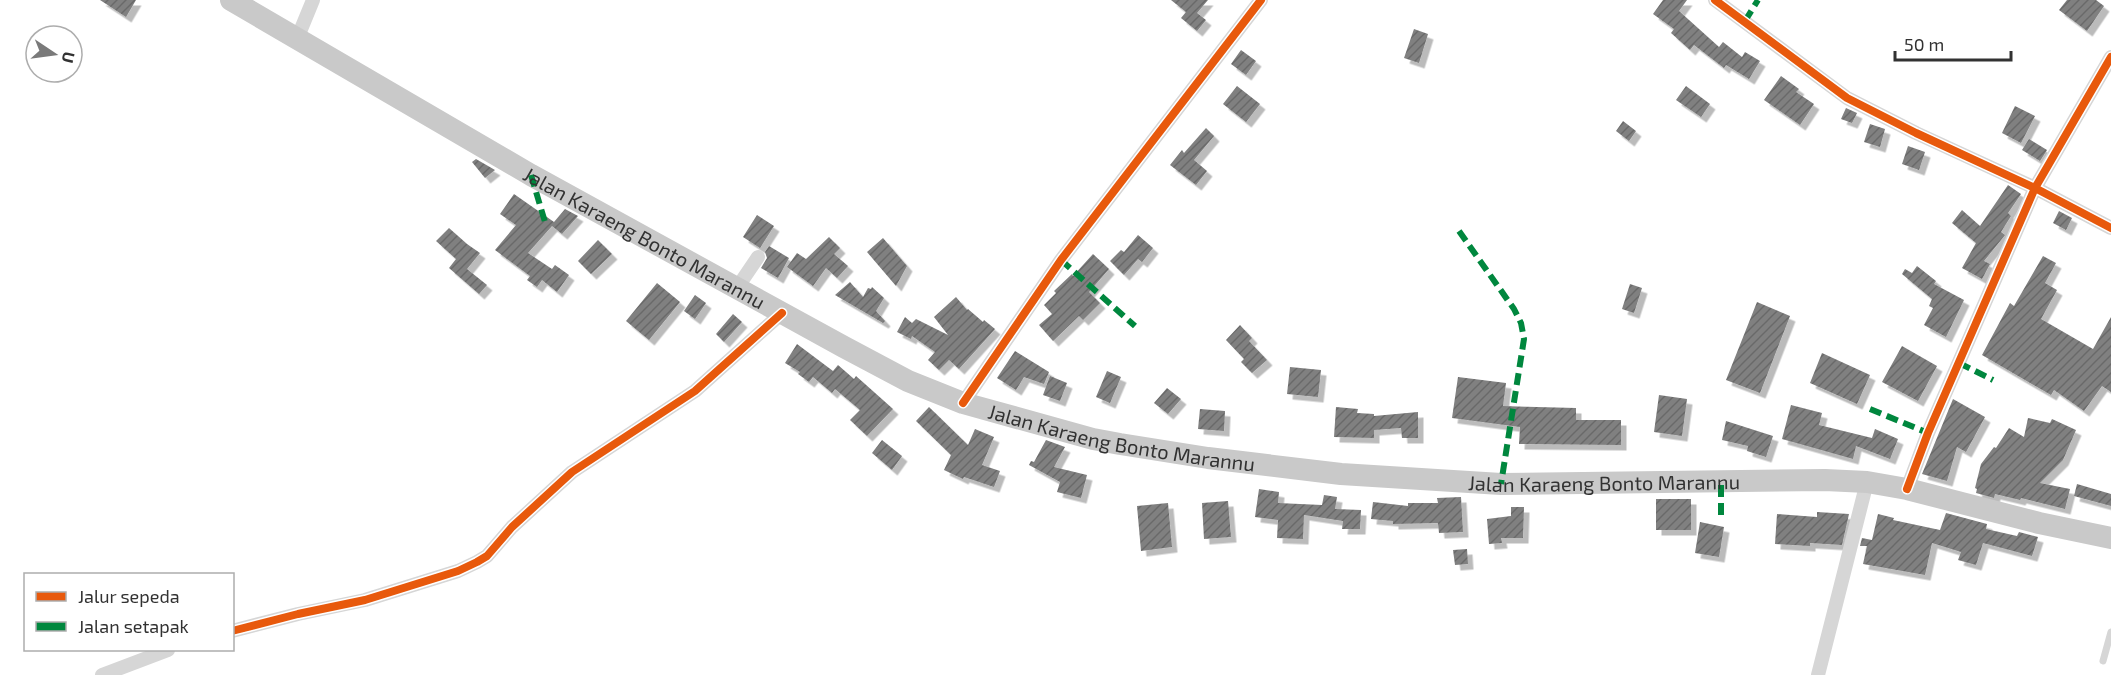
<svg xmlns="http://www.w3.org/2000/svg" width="2111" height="675" viewBox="0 0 2111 675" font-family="'Exo 2',sans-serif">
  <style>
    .building { fill: url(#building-hatch); filter: url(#shadow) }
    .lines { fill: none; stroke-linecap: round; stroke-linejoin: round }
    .lane { stroke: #d6d6d6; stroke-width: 7 }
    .street { stroke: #d6d6d6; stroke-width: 14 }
    .primary { stroke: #c9c9c9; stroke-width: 22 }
    .quiet { stroke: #00873e; stroke-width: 6; stroke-dasharray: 12 6; stroke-linecap: butt }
    .cycleway-casing { stroke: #fff; stroke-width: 11 }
    .cycleway { stroke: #e8590c; stroke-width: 8 }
    .labels { text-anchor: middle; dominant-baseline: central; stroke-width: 6; stroke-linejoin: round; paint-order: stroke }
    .street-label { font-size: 20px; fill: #323232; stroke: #fff }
  </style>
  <defs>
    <pattern id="building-hatch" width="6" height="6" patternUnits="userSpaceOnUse" patternTransform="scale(1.5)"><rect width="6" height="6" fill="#808080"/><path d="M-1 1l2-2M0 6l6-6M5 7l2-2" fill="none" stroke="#696969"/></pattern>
    <filter id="shadow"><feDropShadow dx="5.5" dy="5.5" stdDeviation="0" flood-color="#0004"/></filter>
  </defs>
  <rect width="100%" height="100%" fill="#fff"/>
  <path class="building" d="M100 0H136L126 17Z
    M1171 0H1208L1197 13 1206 20 1197 31 1181 18 1186 12Z
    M1663 0H1687L1679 11 1719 47 1723 42 1742 57 1745 52 1760 61 1749 79 1726 65 1724 68 1694 45 1690 50 1671 33 1674 29 1653 14Z
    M2067 0H2096L2104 6 2087 31 2059 10Z
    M1414 29 1428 34 1419 63 1404 58Z
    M1241 50 1256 61 1246 75 1231 64Z
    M1781 76 1799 89 1796 92 1814 104 1800 125 1764 100Z
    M1237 86 1260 104 1246 122 1223 104Z
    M1686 86 1710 104 1701 117 1676 100Z
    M2015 106 2035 116 2021 143 2002 133Z
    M1846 108 1857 113 1852 123 1841 119Z
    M1623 121 1636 131 1629 141 1616 131Z
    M1870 124 1885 129 1880 147 1864 142Z
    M1206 128 1214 136 1194 160 1207 171 1196 185 1170 165 1182 150 1184 153Z
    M2029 139 2047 150 2040 161 2022 150Z
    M1908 146 1925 152 1919 170 1902 164Z
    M476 159 495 170 485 178 472 162Z
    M2008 185 2021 194 2008 213 2011 216 2001 232 2005 235 1984 261 1990 264 1982 279 1962 268 1976 243 1952 223 1962 210 1980 226Z
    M514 194 554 222 565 209 578 216 562 234 552 226 528 253 552 269 555 265 569 275 557 292 542 280 537 287 527 280 530 276 495 250 516 225 500 214Z
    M2059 211 2072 218 2066 230 2053 223Z
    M757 215 774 226 760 248 743 237Z
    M449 228 467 244 480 253 467 269 487 285 479 294 449 268 456 259 436 241Z
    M1138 235 1153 248 1142 262 1138 259 1124 275 1110 261 1121 250 1124 252Z
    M829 237 840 248 834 254 848 266 837 278 826 268 813 286 787 267 797 253 806 259Z
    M883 238 907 266 896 286 867 252Z
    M598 240 612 254 591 274 578 261Z
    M769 246 789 258 778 278 761 268 767 258 765 252Z
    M1093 254 1109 269 1089 292 1100 303 1083 320 1079 316 1053 341 1039 325 1052 314 1044 305 1056 293 1054 291 1072 274 1073 276Z
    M2043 256 2056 263 2045 283 2057 290 2041 319 2093 349 2111 317V392L2102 386 2084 411 2054 390 2051 395 1982 355 2010 303 2014 306Z
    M1917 266 1936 281 1934 284 1964 300 1946 337 1924 325 1933 308 1929 306 1932 299 1902 274 1905 269 1912 273Z
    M850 282 863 297 868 288 871 289 872 287 884 298 876 311 885 321 883 323 835 295Z
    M657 283 680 302 649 340 626 321Z
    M1630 284 1642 288 1634 313 1622 309Z
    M695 295 706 303 695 319 684 311Z
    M956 297 967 310 968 309 983 322 984 320 995 329 959 369 949 360 939 370 928 360 935 352 912 336 911 339 897 332 905 317 912 323 916 319 948 335 934 317Z
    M1757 302 1790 316 1760 393 1726 380Z
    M733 314 742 322 724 342 716 334Z
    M1240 325 1252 338 1249 341 1267 360 1252 373 1241 362 1244 359 1226 340Z
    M797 344 833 371 838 365 854 379 856 376 893 409 867 436 850 420 860 410 835 389 832 393 813 377 809 382 798 374 800 372 785 363Z
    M1902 346 1937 366 1918 401 1882 382Z
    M1015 351 1049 372 1044 384 1024 377 1016 390 997 378Z
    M1822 353 1870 375 1857 404 1810 383Z
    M1290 367 1321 370 1318 397 1287 394Z
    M1107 371 1121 377 1110 403 1096 397Z
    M1050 376 1067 383 1060 401 1043 395Z
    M1458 377 1506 383 1503 406 1576 408V420H1621V445L1519 444 1520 427 1452 418Z
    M1167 388 1181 399 1168 414 1154 403Z
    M1659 395 1687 399 1682 436 1654 432Z
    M1953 399 1985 417 1966 452 1957 447 1947 481 1922 474Z
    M1791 405 1822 413 1819 425 1872 438 1875 429 1898 439 1890 459 1856 446 1853 459 1782 439Z
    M929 407 968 445 975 429 994 437 982 465 1000 471 994 487 964 477 963 479 944 470 951 455 916 421Z
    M1336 407 1358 409 1357 413 1374 414V416L1418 412V438H1402L1401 428 1374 430V438L1334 437Z
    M1200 409 1225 411 1224 431 1198 429Z
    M2028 418 2050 423 2052 419 2076 430 2063 460 2040 483 2070 489 2065 509 2021 498 2020 500 1995 494 1994 498 1976 493 1977 489 1975 488 1981 464 1994 447 1996 448 2009 428 2024 437Z
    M1726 421 1773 436 1766 457 1747 451 1748 446 1722 440Z
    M882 440 902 456 892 470 872 453Z
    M1046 440 1065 447 1054 467 1087 475 1081 498 1057 492 1060 482 1029 465 1031 461 1034 462Z
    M2077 484 2111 494V506L2074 496Z
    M1259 489 1279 492 1278 503 1322 505 1324 495 1337 497 1335 509 1361 510 1360 529H1342L1343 521 1304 515 1303 539 1277 538 1278 520 1255 517Z
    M1461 497 1463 532 1439 533 1438 523 1393 524V521L1371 519 1373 502 1408 506V503H1438L1437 498Z
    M1656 499H1691V530H1656Z
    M1228 501 1231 537 1204 539 1202 503Z
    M1168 503 1172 547 1141 551 1137 506Z
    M1511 507H1524L1523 538H1501L1502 543 1489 544 1487 519 1511 516Z
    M1817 512 1849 514 1842 545 1810 543V546L1775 544 1777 514 1817 517Z
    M1946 513 1987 524 1986 529 2017 536 2019 532 2038 537 2032 556 1983 543 1976 565 1958 560 1961 552 1932 543 1925 575 1863 564 1867 546H1860L1862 538 1872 540 1878 514 1894 518 1893 520 1940 530Z
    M1700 522 1724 527 1719 557 1695 553Z
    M1467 549 1468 564 1455 565 1453 550Z"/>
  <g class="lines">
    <path class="lane" d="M2103 661 2111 632"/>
    <path class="street" d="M1715 0 1847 98 1916 133 2035 188 2111 228
      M297 39 313 0
      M737 288 758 257
      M963 403 1061 260 1261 0
      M1907 489 1928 433 2035 188 2111 57
      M232 631 298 614 365 600 458 571 477 562 487 556 512 527 572 472 695 391 782 313
      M102 675 168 650
      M1818 675 1867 482"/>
    <path class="primary" id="s1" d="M231 0 531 175 844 347 908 381 963 403 1093 439 1120 444 1208 458 1341 474 1501 484 1825 480 1867 482 1907 489 2039 523 2111 538"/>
    <path class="quiet" d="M1745 21 1758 0
      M531 175 545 222
      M1459 231 1514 309 1521 323 1524 339 1501 484
      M1061 260 1135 326
      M1959 363 1993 380
      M1870 409 1928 433
      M1721 515V483"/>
    <defs>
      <path id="cycleway" d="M1715 0 1847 98 1916 133 2035 188 2111 228
        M963 403 1061 260 1261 0
        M1907 489 1928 433 2035 188 2111 57
        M232 631 298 614 365 600 458 571 477 562 487 556 512 527 572 472 695 391 782 313"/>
    </defs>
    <use href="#cycleway" class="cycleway-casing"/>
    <use href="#cycleway" class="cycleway"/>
  </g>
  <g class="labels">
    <g class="street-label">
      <text stroke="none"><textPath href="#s1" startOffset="477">Jalan Karaeng Bonto Marannu</textPath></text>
      <text stroke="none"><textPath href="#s1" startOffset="999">Jalan Karaeng Bonto Marannu</textPath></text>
      <text stroke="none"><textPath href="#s1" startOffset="1485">Jalan Karaeng Bonto Marannu</textPath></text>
    </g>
  </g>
  <rect x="24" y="573" width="210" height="78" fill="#ffffff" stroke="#adadad" stroke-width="1.5"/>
  <rect x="36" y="592" width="30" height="9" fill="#e8590c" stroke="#adadad" stroke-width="1.5"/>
  <text x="78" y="603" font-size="18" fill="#323232">Jalur sepeda</text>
  <rect x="36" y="622" width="30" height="9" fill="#00873e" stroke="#adadad" stroke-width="1.5"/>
  <text x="78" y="633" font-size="18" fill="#323232">Jalan setapak</text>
  <g transform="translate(54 54) rotate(103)"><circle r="28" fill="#ffffff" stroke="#adadad" stroke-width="1.5"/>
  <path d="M0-4.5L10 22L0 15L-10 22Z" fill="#7a7a7a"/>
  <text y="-9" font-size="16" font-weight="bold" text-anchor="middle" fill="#323232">U</text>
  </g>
  <path d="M1895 51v9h116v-9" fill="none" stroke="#323232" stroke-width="3"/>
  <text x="1904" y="51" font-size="18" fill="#323232" stroke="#ffffff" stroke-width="4.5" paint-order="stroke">50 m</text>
</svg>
